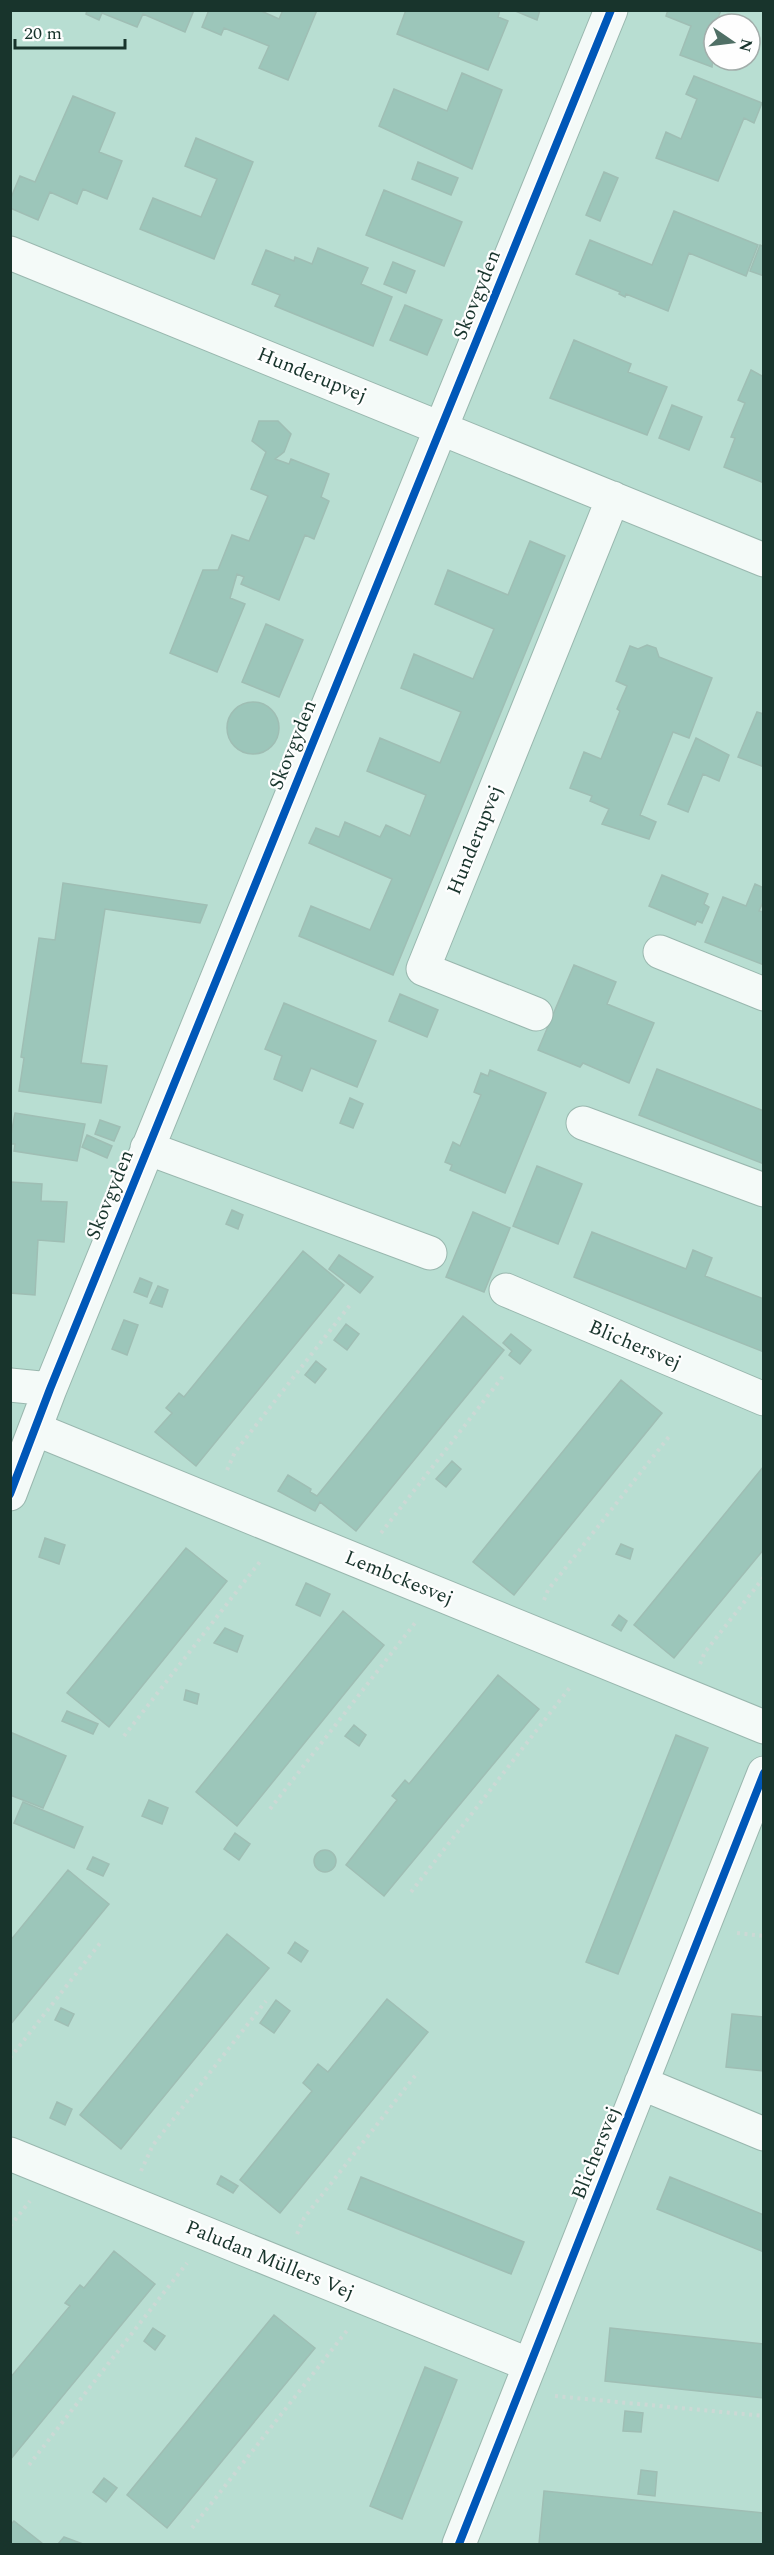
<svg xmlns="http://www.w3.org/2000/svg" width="774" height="2555" viewBox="0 0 774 2555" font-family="Spectral,serif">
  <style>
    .building { fill: #9cc6ba; stroke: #9fbeb4; stroke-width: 1.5 }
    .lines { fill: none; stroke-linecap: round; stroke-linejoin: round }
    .minor-casing { stroke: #99b7ae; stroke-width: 35 }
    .path { stroke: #ccd9d5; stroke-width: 4; stroke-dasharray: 3 4.5; stroke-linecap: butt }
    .minor { stroke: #f4faf8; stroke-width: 33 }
    .cycleway-casing { stroke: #fefefe; stroke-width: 11 }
    .cycleway { stroke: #0057b8; stroke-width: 8 }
    .labels { text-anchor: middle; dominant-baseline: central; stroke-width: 4.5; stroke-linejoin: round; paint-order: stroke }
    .street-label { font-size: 20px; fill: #18342c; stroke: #fefefe }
  </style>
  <rect width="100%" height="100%" fill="#b8ded2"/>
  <path class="building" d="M87 10H194L185 32 143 14 137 27 102 13 99 20 86 14Z
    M209 10H259L279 19 283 10H317L288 80 259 68 269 46 224 28 221 35 202 27Z
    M406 10H500L498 17 508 21 488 70 397 34Z
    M513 10H540L537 20Z
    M668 10H721L712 34 708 32 703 43 714 47 712 67 680 55 691 26 666 16Z
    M462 73 502 90 472 169 379 126 394 89 447 111Z
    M694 76 762 103 754 123 744 118 718 181 656 158 666 132 681 139 697 99 686 94Z
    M73 96 115 113 99 152 122 161 107 199 83 189 77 204 50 192 38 220 10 208V200L20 176 35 182Z
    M196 138 253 162 214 259 140 229 153 198 201 217 217 179 185 166Z
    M418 162 458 178 451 195 412 179Z
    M604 172 618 178 600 221 586 215Z
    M384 190 462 222 444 266 366 235Z
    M674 211 758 245 746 276 689 253 668 311 626 294 625 297 619 294 620 292 576 274 590 240 652 265Z
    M760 245 764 247V276L750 271Z
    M318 248 368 268 361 284 392 297 373 346 275 306 280 295 252 284 266 250 294 261 295 257 312 264Z
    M393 262 415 271 406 293 384 284Z
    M405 305 442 320 427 355 390 340Z
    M574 340 631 364 628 372 667 387 647 435 550 398Z
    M751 370 764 377V483L724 467 735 438 731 437 745 403 738 400Z
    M672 405 702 417 689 450 659 438Z
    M259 421H278L291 434 284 452 275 459 289 464 291 459 329 474 321 497 329 501 314 539 305 535 279 600 241 584 244 577 237 574 230 598 245 604 217 672 170 653 203 570H218L232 535 249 541 268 496 251 489 266 452 252 441Z
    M530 541 565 556 393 975 299 936 311 906 370 930 392 879 309 843 316 828 339 837 345 822 380 837 386 825 410 836 426 795 367 771 380 738 440 763 461 712 401 688 414 654 473 679 494 629 435 604 448 570 508 595Z
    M266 624 303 640 279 697 242 682Z
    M647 645 656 648 659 657 712 678 689 738 673 732 640 815 656 822 649 839 602 824 609 809 590 801 592 796 570 788 584 752 601 759 620 711 617 709 627 686 616 681 630 646 638 649Z
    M227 728a26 26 0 1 1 52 0a26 26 0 1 1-52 0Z
    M757 712 764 714V767L738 757Z
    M696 738 729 755 719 781 703 774 688 812 668 804Z
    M662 875 708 894 704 904 709 907 702 923 697 921 695 925 649 906Z
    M63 883 207 905 200 923 105 909 81 1063 107 1066 101 1103 19 1091 24 1058 21 1057 39 938 55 940Z
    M755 884 764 888V900L759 911 764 912V965L705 942 723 897 746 906Z
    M574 965 616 982 607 1004 654 1023 629 1083 583 1063 580 1067 538 1050Z
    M400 994 438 1010 427 1037 389 1021Z
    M284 1003 376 1041 357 1087 311 1068 302 1091 274 1079 282 1056 265 1049Z
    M657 1069 764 1111V1164L639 1115Z
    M490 1070 546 1093 505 1193 450 1170 452 1165 445 1162 453 1142 460 1146 481 1095 474 1092 481 1073 488 1076Z
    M350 1098 363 1104 353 1128 340 1123Z
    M15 1113 85 1124 77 1161 14 1151 15 1144H10V1140Z
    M100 1120 120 1127 114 1141 95 1134Z
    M87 1135 112 1146 107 1158 82 1147Z
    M537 1166 582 1184 558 1244 513 1226Z
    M10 1182 42 1184 41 1201 67 1202 64 1242 38 1240 35 1295 10 1293Z
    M232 1210 243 1215 238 1229 226 1224Z
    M473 1212 510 1228 484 1292 446 1277Z
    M592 1232 686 1269 693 1250 712 1258 705 1276 764 1299V1352L574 1277Z
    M303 1251 344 1285 196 1466 155 1432 172 1413 166 1408 179 1393 184 1397Z
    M339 1255 373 1277 360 1293 329 1269Z
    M140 1278 152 1283 147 1297 134 1292Z
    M158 1286 168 1290 162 1307 150 1303Z
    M463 1316 504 1350 356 1531 320 1502 315 1511 278 1491 288 1475 311 1489 310 1492 317 1496Z
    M124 1320 138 1325 127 1355 112 1349Z
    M346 1324 359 1334 347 1350 334 1340Z
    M511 1334 531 1350 520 1364 509 1355 512 1351 503 1343Z
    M316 1361 326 1369 315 1383 305 1375Z
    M621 1380 662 1413 514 1595 473 1562Z
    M452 1461 461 1469 446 1487 436 1479Z
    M764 1466V1549L674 1658 634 1625Z
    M45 1538 65 1545 59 1564 39 1557Z
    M621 1544 633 1549 630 1559 616 1554Z
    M186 1548 227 1581 109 1727 67 1693Z
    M306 1583 330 1594 320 1616 296 1605Z
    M343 1611 384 1645 237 1826 196 1792Z
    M619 1615 627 1621 621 1631 612 1625Z
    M225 1628 243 1636 237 1652 214 1643Z
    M498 1675 539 1709 384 1896 346 1865 397 1800 392 1796 405 1780 409 1784Z
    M186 1690 199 1694 197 1704 184 1700Z
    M67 1711 98 1724 93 1734 62 1721Z
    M354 1725 366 1735 359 1746 345 1736Z
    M10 1732 66 1756 43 1808 10 1795Z
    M676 1735 708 1748 618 1974 586 1962Z
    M149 1800 168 1808 162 1824 142 1816Z
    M23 1802 83 1827 74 1848 14 1823Z
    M235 1833 250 1844 239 1860 224 1849Z
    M314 1861a11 11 0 1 1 22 0a11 11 0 1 1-22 0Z
    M93 1857 109 1864 103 1876 87 1869Z
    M68 1870 109 1904 10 2025V1941Z
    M227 1934 269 1968 121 2149 80 2115Z
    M295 1942 308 1951 301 1962 288 1953Z
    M387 1999 428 2032 280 2213 240 2180 312 2091 303 2083 318 2064 328 2072Z
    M276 2000 290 2011 274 2033 260 2023Z
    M61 2008 74 2014 68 2026 55 2020Z
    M732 2014 764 2017V2071L726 2067Z
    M57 2102 72 2109 65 2125 50 2118Z
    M221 2176 238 2186 233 2193 217 2184Z
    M361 2177 524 2242 511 2274 348 2209Z
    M670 2177 764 2215V2252L657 2209Z
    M114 2251 155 2284 10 2460V2378L70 2306 65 2303 80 2285 84 2288Z
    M274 2315 315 2348 167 2528 127 2495Z
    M153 2328 165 2336 155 2350 144 2341Z
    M610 2328 764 2344V2398L605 2381Z
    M425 2367 457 2380 402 2519 370 2506Z
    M625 2411 643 2413 641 2432 623 2431Z
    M641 2470 657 2472 655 2496 638 2494Z
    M104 2478 117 2488 106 2502 93 2492Z
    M544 2491 764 2513V2544H539Z
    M14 2521 43 2544H10V2525Z
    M64 2537 83 2544H58Z"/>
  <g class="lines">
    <defs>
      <path id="minor" d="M10 253 764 560
        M660 952 764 994
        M536 1014 423 969 613 498
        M583 1123 764 1190
        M147 1148 430 1253
        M506 1290 764 1399
        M10 1385 50 1389
        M35 1429 764 1727
        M10 1494 50 1389 611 10
        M641 2083 764 2134
        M10 2154 530 2365
        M459 2544 764 1773"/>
    </defs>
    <use href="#minor" class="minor-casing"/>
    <path class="path" d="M227 1470 235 1452 350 1305
      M381 1533 504 1375
      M544 1600 548 1590 671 1434
      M700 1664 705 1652 764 1577
      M124 1736 262 1559
      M270 1809 415 1623
      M411 1892 571 1686
      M737 1933 764 1936
      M10 2058 101 1942
      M141 2171 153 2145 266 2001
      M10 2226 30 2201
      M297 2234 304 2218 418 2072
      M555 2396 764 2416
      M29 2465 187 2263
      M192 2528 349 2328"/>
    <use href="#minor" class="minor"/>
    <defs>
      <path id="cycleway" d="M10 1494 50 1389 611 10
        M459 2544 764 1773"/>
    </defs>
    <use href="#cycleway" class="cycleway-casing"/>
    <use href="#cycleway" class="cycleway"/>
  </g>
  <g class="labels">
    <g class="street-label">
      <text transform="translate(477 295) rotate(-68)">Skovgyden</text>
      <text transform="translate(312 375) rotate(22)">Hunderupvej</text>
      <text transform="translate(293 745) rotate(-68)">Skovgyden</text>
      <text transform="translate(475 840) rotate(-68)">Hunderupvej</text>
      <text transform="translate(110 1195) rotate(-68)">Skovgyden</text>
      <text transform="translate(635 1345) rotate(23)">Blichersvej</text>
      <text transform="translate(399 1578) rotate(22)">Lembckesvej</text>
      <text transform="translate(596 2153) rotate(-68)">Blichersvej</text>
      <text transform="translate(270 2260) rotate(22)">Paludan Müllers Vej</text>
    </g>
  </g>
  <rect width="774" height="2555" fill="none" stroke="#18342c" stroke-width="24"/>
  <g transform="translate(732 42) rotate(104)"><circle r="28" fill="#fefefe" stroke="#a2adaa" stroke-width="1.5"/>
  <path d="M0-4.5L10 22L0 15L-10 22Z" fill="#507066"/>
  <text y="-9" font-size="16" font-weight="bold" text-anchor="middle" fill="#18342c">N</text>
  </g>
  <path d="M15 39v9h110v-9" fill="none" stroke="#18342c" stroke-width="3"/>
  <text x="24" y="39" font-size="18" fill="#18342c" stroke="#fefefe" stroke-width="4.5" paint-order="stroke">20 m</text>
</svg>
